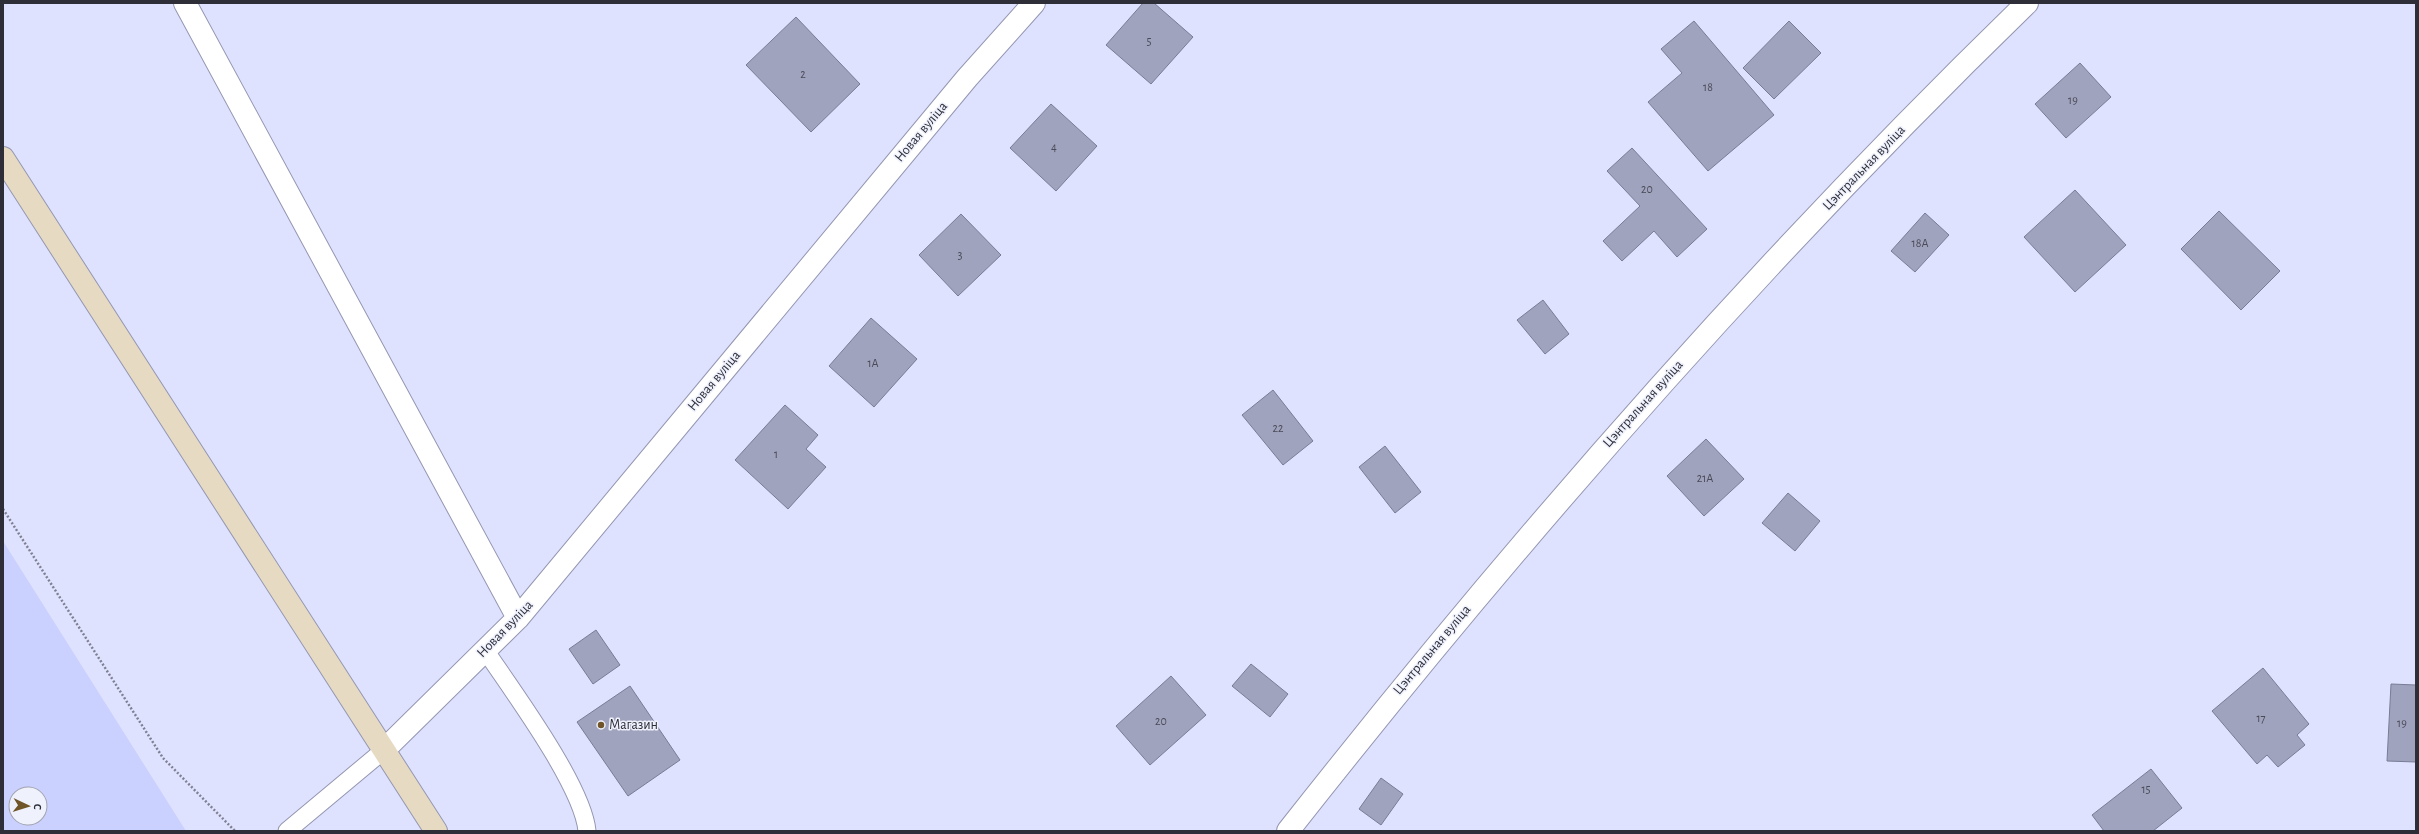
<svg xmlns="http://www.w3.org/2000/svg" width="2419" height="834" viewBox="0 0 2419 834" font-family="'Alegreya Sans',sans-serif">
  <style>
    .green { fill: #cbd1ff; fill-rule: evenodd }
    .building { fill: #a0a3bd; stroke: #797c95 }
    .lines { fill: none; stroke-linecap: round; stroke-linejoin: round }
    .service-casing { stroke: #9497b1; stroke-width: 19 }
    .minor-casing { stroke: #9497b1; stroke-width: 24 }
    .tertiary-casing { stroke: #9497b1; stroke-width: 24 }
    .secondary-casing { stroke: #9497b1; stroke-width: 24 }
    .path { stroke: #7f8193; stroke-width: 2.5; stroke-dasharray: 2 2; stroke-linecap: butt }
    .service { stroke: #fff; stroke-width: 17 }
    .minor { stroke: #fff; stroke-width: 22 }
    .tertiary { stroke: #fff; stroke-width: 22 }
    .secondary { stroke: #e6dac3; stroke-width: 22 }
    .poi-dot { fill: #6f5527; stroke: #eff1fc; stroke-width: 1.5 }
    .labels { text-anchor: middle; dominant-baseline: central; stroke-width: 3; stroke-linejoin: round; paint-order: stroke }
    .number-label { font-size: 12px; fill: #4a4b59 }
    .street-label { font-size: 14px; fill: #2d2e38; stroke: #eff1fc }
    .poi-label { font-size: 14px; fill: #2d2e38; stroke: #eff1fc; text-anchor: start }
  </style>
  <rect width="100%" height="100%" fill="#dfe2fe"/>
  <path class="green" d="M3 541 186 831H3ZM16 794H40V818H16Z"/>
  <path class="building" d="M1143 3H1154L1193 37 1151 84 1106 45Z
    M796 17 860 84 811 132 746 65Z
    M1694 21 1774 115 1708 171 1648 102 1682 73 1661 49Z
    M1789 21 1821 53 1774 99 1743 68Z
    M2080 63 2111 97 2066 138 2035 104Z
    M1051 104 1097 146 1056 191 1010 148Z
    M1632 148 1707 229 1677 257 1654 231 1622 261 1603 241 1640 206 1607 171Z
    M2075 190 2126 245 2075 292 2024 237Z
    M2219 211 2280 271 2241 310 2181 249Z
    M1925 213 1949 235 1915 272 1891 251Z
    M961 214 1001 255 958 296 919 255Z
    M1543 300 1569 334 1545 354 1517 320Z
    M871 318 917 359 874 407 829 366Z
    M1273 390 1313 441 1283 465 1242 415Z
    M785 405 818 435 806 449 826 467 788 509 735 460Z
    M1706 439 1744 479 1704 516 1667 476Z
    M1385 446 1421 492 1395 513 1359 467Z
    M1788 493 1820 521 1795 551 1762 523Z
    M596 630 620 665 593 684 569 649Z
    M1251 664 1288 694 1270 717 1232 686Z
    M2263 668 2309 724 2297 735 2305 745 2278 767 2267 755 2257 764 2212 711Z
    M1171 676 1206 715 1150 765 1116 726Z
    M2391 684 2416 685V762L2387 761Z
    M630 686 680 760 628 796 577 722Z
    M2151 769 2182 808 2153 831H2104L2092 815Z
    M1381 778 1403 794 1381 825 1359 809Z"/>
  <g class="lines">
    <defs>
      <path id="service" d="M485 650C512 690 583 786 587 831
        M287 831 384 750"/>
      <path id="minor" d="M185 3 518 618
        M384 750 518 618 967 78 1034 3"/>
      <path id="tertiary" d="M1288 831C1517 540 1761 261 2027 3"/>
      <path id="secondary" d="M3 158 436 831"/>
    </defs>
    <use href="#service" class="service-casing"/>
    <use href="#minor" class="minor-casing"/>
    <use href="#tertiary" class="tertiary-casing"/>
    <use href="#secondary" class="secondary-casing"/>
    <path class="path" d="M3 509 163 758 235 831"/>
    <use href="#service" class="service"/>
    <use href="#minor" class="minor"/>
    <use href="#tertiary" class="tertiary"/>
    <use href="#secondary" class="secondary"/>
  </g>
  <circle class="poi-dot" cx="601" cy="725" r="4"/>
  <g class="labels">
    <g class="number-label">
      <text x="1149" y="41">5</text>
      <text x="803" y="74">2</text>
      <text x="1708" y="87">18</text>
      <text x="2073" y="100">19</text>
      <text x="1054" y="147">4</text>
      <text x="1647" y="189">20</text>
      <text x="1920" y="243">18А</text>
      <text x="960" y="255">3</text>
      <text x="873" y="363">1А</text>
      <text x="1278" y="428">22</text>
      <text x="776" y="454">1</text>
      <text x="1705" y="478">21А</text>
      <text x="2261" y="718">17</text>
      <text x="1161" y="721">20</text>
      <text x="2402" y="723">19</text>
      <text x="2146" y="789">15</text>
    </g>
    <g class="street-label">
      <text transform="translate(921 132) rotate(-50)">Новая вуліца</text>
      <text transform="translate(1864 168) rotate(-46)">Цэнтральная вуліца</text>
      <text transform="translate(714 381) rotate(-50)">Новая вуліца</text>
      <text transform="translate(1643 404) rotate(-48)">Цэнтральная вуліца</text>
      <text transform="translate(505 629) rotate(-46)">Новая вуліца</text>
      <text transform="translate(1432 650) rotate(-50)">Цэнтральная вуліца</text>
    </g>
    <g class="poi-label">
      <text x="609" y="725">Магазин</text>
    </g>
  </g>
  <rect width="2419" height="834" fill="none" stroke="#2d2e38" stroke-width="8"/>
  <g transform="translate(28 806) rotate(94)"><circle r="19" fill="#eff1fc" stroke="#a1a3ae"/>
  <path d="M0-3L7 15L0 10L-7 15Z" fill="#6f5527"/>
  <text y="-6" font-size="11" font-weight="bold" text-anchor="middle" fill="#2d2e38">С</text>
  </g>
</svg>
